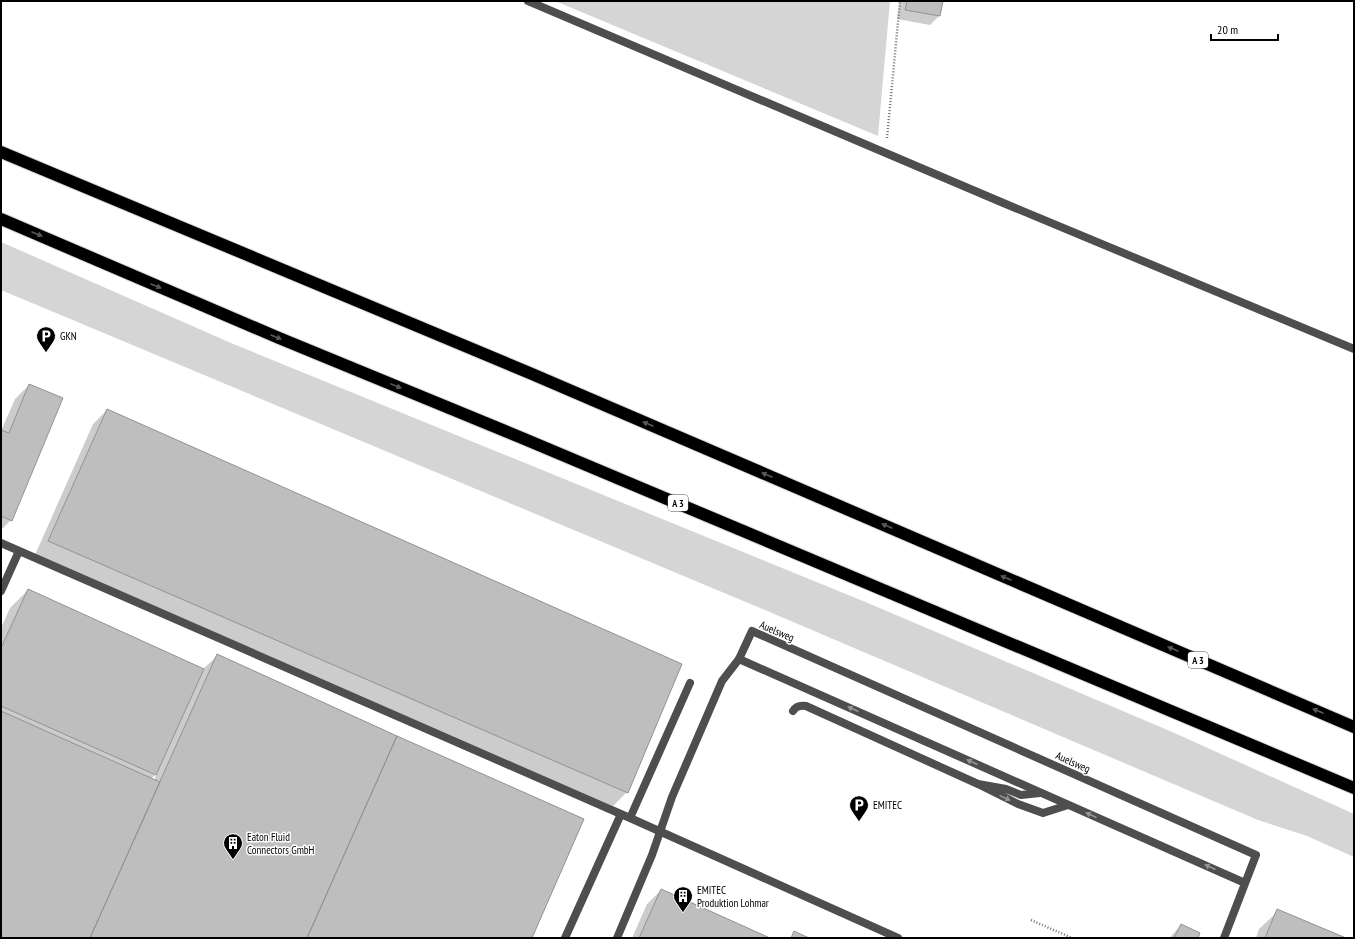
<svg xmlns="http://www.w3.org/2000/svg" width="1355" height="939" viewBox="0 0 1355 939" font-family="'PT Sans Narrow',sans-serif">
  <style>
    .green { fill: #d5d5d5 }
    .shadow { fill: #0003; fill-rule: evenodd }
    .building { fill: #bebebe; stroke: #929292 }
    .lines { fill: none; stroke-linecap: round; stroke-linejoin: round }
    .motorway-casing { stroke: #dbdbdb; stroke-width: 14 }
    .path { stroke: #707070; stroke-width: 2.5; stroke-dasharray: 1 2; stroke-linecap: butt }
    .service { stroke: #4e4e4e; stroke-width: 8 }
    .minor { stroke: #4e4e4e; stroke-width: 8 }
    .motorway { stroke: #000; stroke-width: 12 }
    .oneway { fill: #595959 }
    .oneway2 { fill: #959595 }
    .labels { text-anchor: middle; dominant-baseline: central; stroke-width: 3; stroke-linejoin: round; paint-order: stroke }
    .shield { fill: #fff; stroke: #4c4c4c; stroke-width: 1 }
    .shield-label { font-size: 10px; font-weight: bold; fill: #000 }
    .poi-label { font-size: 11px; fill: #000; stroke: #fff; text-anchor: start }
    .street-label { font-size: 11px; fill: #000; stroke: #fff }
  </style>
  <rect width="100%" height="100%" fill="#fff"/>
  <path class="green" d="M555 1H890L878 136Z
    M1 242 231 343 863 601 1170 731 1354 814V857L1307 836 1258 820 760 608 1 290Z"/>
  <path class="shadow" d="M900 1H942L939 16 930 25 897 19Z
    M29 385 11 520 1 530V431L15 399Z
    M107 410 681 665 627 792 613 806 35 555 93 424Z
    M28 590 203 669 217 656 531 938H1V628L10 608ZM157 773 154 780 151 779Z
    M661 890 768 938H632L647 904Z
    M1278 911 1343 938H1256L1259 929Z
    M1181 925 1197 938H1170L1172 935Z"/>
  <path class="building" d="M907 1H943L940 16 905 10Z
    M29 384 63 398 12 521 1 516V430L9 433Z
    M107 409 682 664 628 793 48 541Z
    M28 589 204 669 156 775 1 706V648Z
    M217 654 397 736 307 938H90Z
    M1 711 160 782 90 938H1Z
    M397 736 584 819 532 938H307Z
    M661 889 770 938H639Z
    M1277 909 1346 938H1265Z
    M1181 924 1200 933 1198 938H1174Z
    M794 931 809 938H791Z"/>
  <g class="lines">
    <defs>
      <path id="motorway" d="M1 152 532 374 1354 727
        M1 219 279 338 522 438 1354 788"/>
    </defs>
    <use href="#motorway" class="motorway-casing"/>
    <path class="path" d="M887 138 900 1
      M1031 920 1072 938"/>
    <path class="service" d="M528 1 1001 202 1354 349
      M1 543 630 818 898 938
      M1 591 19 551
      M793 711C796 706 800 705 806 706L978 784
      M1040 793 1021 795 1006 789 978 784 1018 804 1043 813 1068 805
      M630 818 690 683
      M565 938 621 814
      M617 938 652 855 672 797 722 681 739 659"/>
    <path class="minor" d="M1224 938 1256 855 752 631 739 659 1245 883"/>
    <use href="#motorway" class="motorway"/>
  </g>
  <defs><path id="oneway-solid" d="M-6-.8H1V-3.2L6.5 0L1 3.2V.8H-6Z"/></defs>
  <g class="oneway">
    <use href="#oneway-solid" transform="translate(37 234) rotate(23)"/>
    <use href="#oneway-solid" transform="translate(156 286) rotate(23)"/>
    <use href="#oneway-solid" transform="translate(276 337) rotate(23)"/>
    <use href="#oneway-solid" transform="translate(396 386) rotate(22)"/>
    <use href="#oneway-solid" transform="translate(648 424) rotate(-157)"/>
    <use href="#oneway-solid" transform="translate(767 475) rotate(-157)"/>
    <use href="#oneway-solid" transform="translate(887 526) rotate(-157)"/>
    <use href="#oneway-solid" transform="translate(1006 578) rotate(-157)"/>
    <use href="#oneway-solid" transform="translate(1173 649) rotate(-157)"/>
    <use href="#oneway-solid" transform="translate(1318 711) rotate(-157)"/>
  </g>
  <g class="oneway2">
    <use href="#oneway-solid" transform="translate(853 709) rotate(-156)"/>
    <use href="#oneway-solid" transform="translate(972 762) rotate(-156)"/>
    <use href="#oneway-solid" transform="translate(1005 798) rotate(26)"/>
    <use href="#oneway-solid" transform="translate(1091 815) rotate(-156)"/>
    <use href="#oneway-solid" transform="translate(1210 867) rotate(-156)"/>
  </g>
  <defs>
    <symbol id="parking-pin" viewBox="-11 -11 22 30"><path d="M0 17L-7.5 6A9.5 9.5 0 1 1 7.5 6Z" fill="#000" stroke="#fff"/><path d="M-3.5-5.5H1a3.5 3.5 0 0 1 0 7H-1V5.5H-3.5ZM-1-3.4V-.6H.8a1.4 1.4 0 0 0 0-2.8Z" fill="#fff"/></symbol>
    <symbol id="building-pin" viewBox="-11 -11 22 30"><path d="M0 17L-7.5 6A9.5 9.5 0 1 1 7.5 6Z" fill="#000" stroke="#fff"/><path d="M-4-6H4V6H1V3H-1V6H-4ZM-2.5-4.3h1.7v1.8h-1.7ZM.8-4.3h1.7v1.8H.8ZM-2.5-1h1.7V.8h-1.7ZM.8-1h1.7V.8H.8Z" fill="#fff"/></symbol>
  </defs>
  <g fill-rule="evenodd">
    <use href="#parking-pin" x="35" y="325" width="22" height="30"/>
    <use href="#parking-pin" x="848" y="794" width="22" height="30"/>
    <use href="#building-pin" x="222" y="832" width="22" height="30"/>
    <use href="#building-pin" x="672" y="885" width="22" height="30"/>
  </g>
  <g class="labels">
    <g class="shield">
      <rect x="668" y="495" width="20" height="16" rx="3"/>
      <rect x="1188" y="652" width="20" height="16" rx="3"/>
    </g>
    <g class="shield-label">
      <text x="678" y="503">A 3</text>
      <text x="1198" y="660">A 3</text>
    </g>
    <g class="poi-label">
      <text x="60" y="336">GKN</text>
      <text x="873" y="805">EMITEC</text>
      <text x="247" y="837">Eaton Fluid<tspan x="247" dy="13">Connectors GmbH</tspan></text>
      <text x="697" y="890">EMITEC<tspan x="697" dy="13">Produktion Lohmar</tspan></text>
    </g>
    <g class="street-label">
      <text transform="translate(777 631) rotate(23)">Auelsweg</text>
      <text transform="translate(1073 762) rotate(24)">Auelsweg</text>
    </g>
  </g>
  <rect width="1355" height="939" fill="none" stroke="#000000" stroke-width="4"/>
  <path d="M1211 34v6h67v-6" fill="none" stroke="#000000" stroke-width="2"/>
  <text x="1217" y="34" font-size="12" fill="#000000" stroke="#ffffff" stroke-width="3" paint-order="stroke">20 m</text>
</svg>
